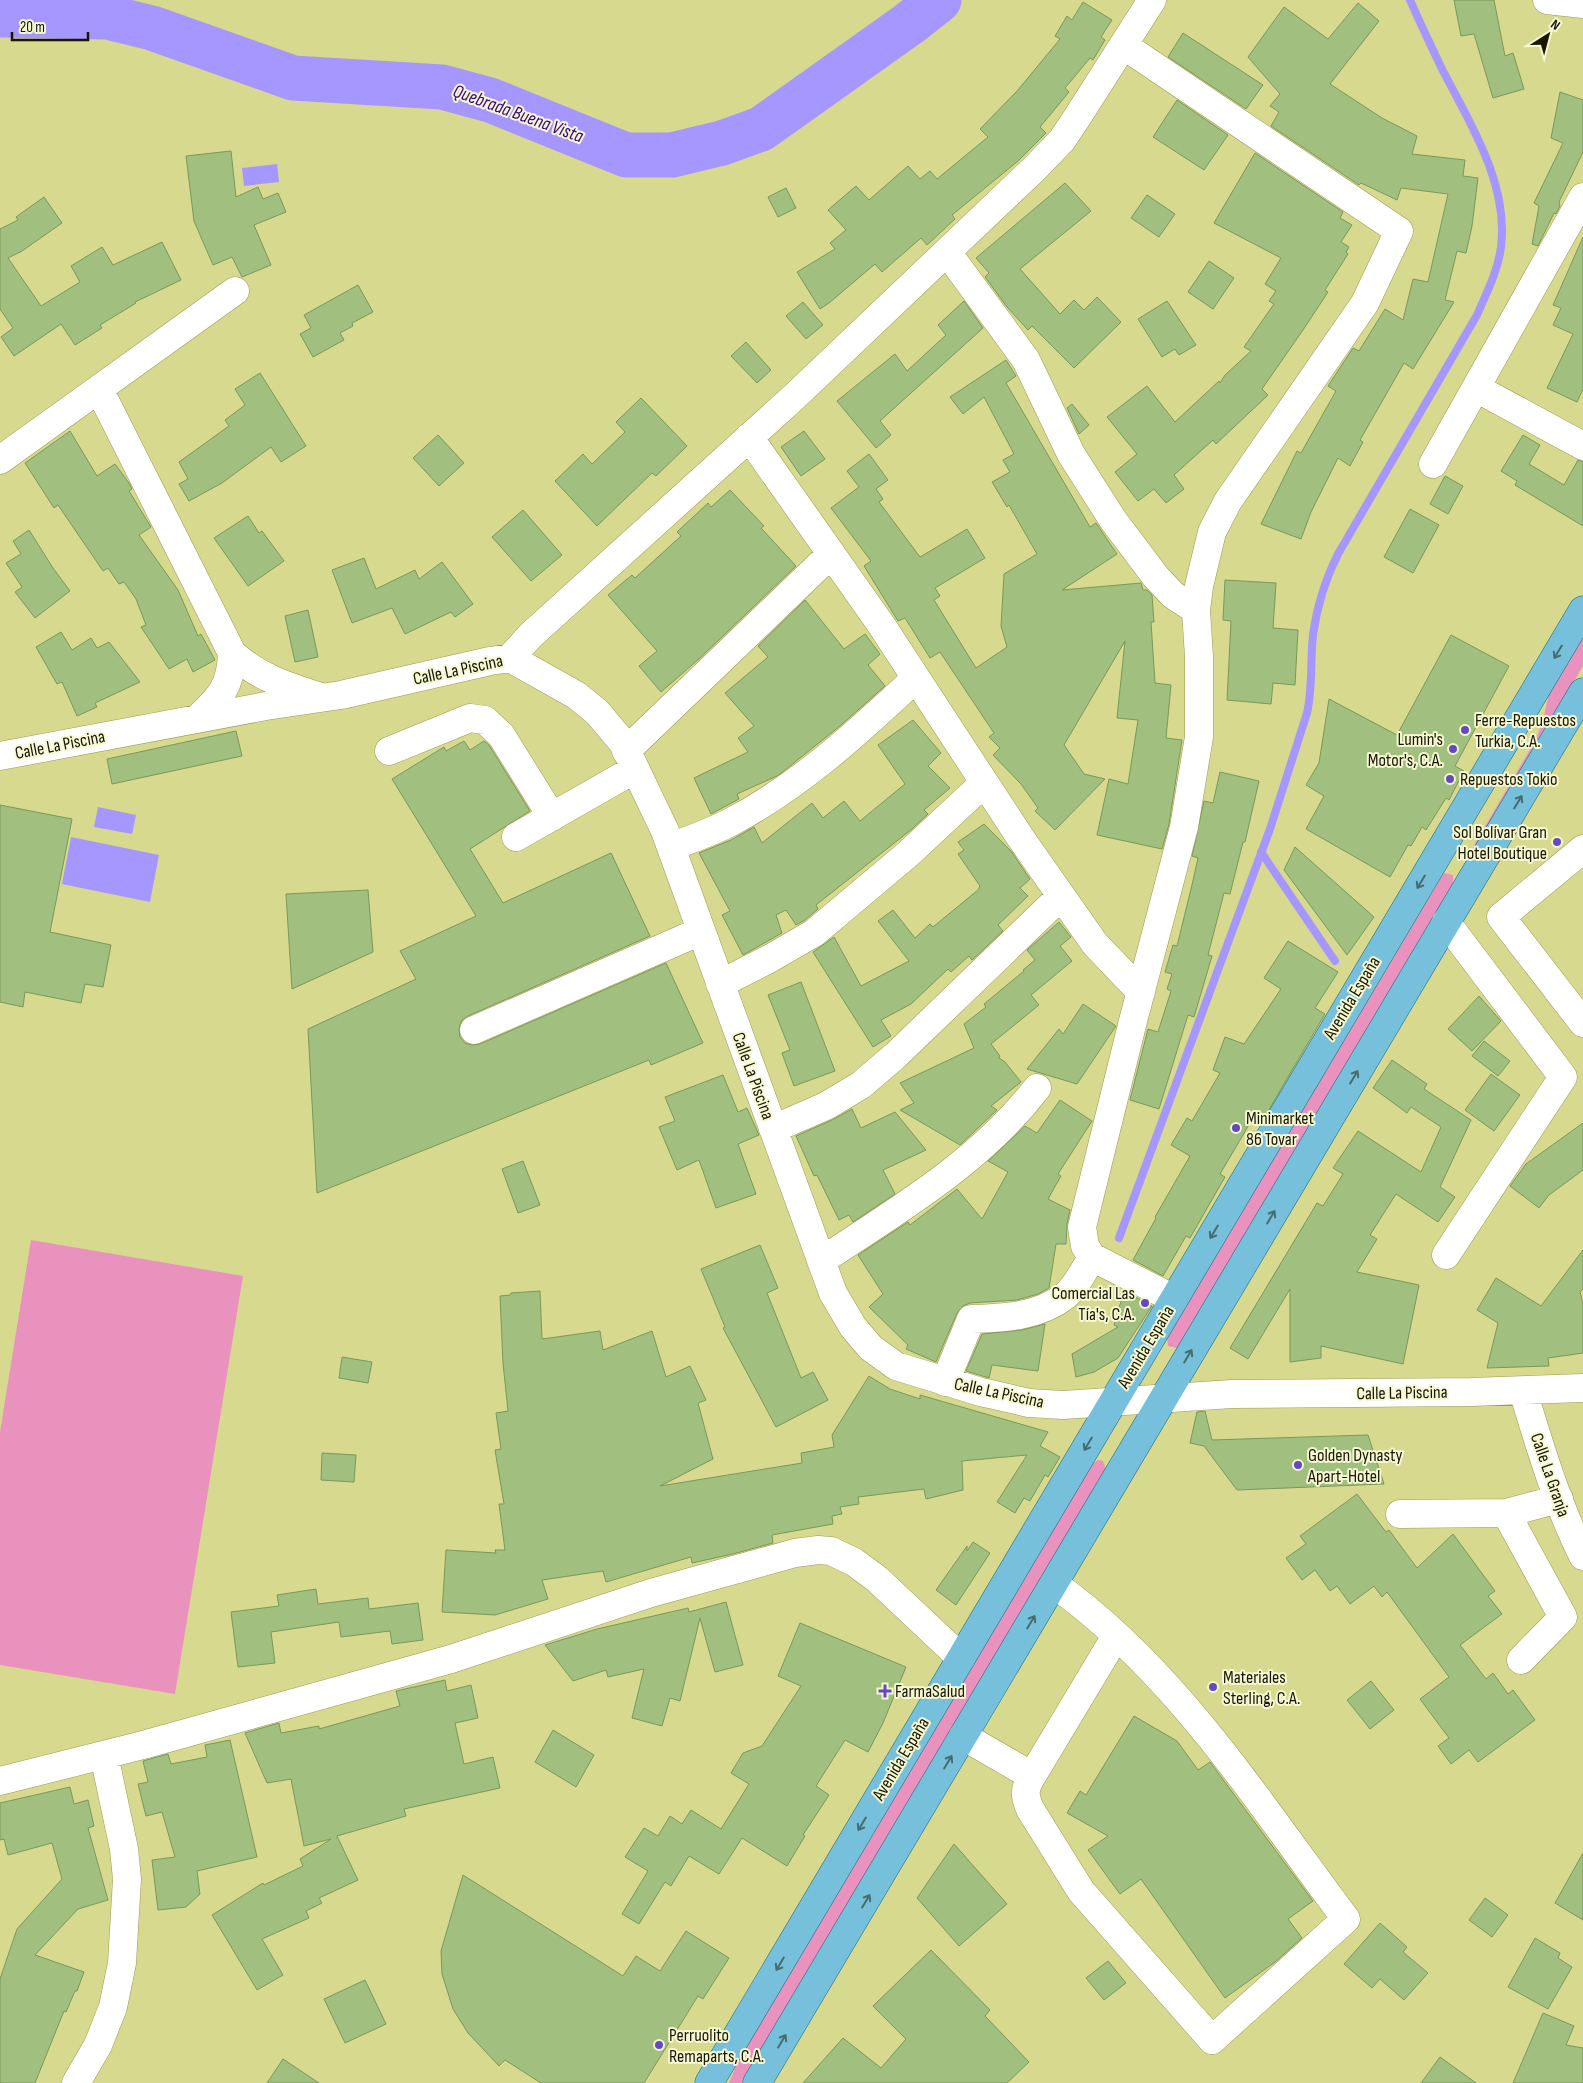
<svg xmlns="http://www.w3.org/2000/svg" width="1583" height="2083" viewBox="0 0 1583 2083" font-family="'Sofia Sans Condensed',sans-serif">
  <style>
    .green { fill: #ea92be }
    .water { fill: #a696ff }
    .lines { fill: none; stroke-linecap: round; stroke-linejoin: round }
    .stream { stroke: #a696ff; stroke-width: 8 }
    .river { stroke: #a696ff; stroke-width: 45 }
    .building { fill: #a1c07f; stroke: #7a9858 }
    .minor-casing { stroke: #9a9b53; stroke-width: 29 }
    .major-casing { stroke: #196a7f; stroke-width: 29 }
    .minor { stroke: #fff; stroke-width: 28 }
    .major { stroke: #76c0db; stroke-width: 28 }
    .oneway { stroke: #476c6e }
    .poi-dot { fill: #6549c1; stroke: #f6f7d3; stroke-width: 2 }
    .labels { text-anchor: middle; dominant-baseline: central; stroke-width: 4; stroke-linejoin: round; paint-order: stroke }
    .street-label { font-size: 18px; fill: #181700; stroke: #f6f7d3 }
    .poi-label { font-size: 18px; fill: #181700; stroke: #f6f7d3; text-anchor: start }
    .water-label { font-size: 19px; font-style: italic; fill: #380485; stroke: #f6f7d3 }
  </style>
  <rect width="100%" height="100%" fill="#d7d98f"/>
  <path class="green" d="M1583 636V666L1477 845H1474L1535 741 1543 721 1548 697Z
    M1444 873 1453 875V884L1180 1344 1177 1348 1168 1346 1167 1337Z
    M31 1240 243 1276 175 1694 0 1665V1432Z
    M1098 1460 1103 1461 1106 1470 742 2083H729L740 2056 1091 1465Z"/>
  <path class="water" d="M277 164 279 182 244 186 242 168Z
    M98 807 136 815 132 834 94 827Z
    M71 837 159 855 150 902 62 884Z"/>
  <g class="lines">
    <path class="stream" d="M1261 852 1335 961
      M1119 1238 1270 829 1307 713C1313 688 1310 661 1313 635 1317 606 1325 580 1338 554L1477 315C1486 294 1498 271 1501 247 1509 184 1470 123 1442 69 1431 46 1420 23 1410 0"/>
    <path class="river" d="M0 15 107 17 152 28 293 78 442 87 490 100 626 155H672L722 143 761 129 910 23 939 0"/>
  </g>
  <path class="building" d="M1454 0H1494L1505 56 1513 53 1524 89 1493 98 1474 34 1461 36Z
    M1083 2 1112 20 1101 37 1105 40 1093 60 1090 58 1065 88 1069 92 1040 127 1046 133 1018 161 952 215 955 219 927 245 921 238 882 272 875 264 829 303 820 309 797 272 835 249 830 243 846 230 828 210 856 186 869 200 908 166 920 179 930 171 937 179 988 137 980 129 1018 90 1060 39 1055 36 1067 16 1072 20Z
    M1358 3 1379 21 1330 84 1382 118 1417 136 1412 154 1465 160 1463 176 1478 178 1472 226 1466 253 1457 251 1445 300 1454 302 1413 369 1404 363 1360 440 1363 442 1350 466 1338 458 1311 512 1301 539 1261 524 1297 451 1301 453 1336 391 1328 386 1353 348 1359 351 1385 309 1403 320 1413 279 1428 282 1448 194 1401 188 1397 200 1361 183 1359 185 1271 126 1279 112 1270 106 1280 94 1248 57 1284 7 1328 39Z
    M1183 33 1263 85 1246 109 1168 57Z
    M1560 92 1583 100V152L1559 202 1560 206 1556 214 1554 213 1538 246 1532 244 1539 206 1534 203 1563 143 1551 138Z
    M1177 100 1228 135 1204 170 1153 137Z
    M231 151 236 197 258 187 263 199 278 193 286 212 254 225 271 265 242 277 232 257 213 265 194 221 186 156Z
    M1255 153 1343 212 1340 218 1352 225 1341 242 1349 247 1346 252 1348 254 1325 290 1328 292 1303 330 1262 389 1268 395 1216 444 1213 440 1174 475 1184 489 1166 503 1154 489 1138 501 1115 472 1137 454 1107 417 1147 386 1175 422 1219 381 1220 383 1225 375 1251 351 1244 347 1274 304 1269 301 1276 291 1265 284 1281 258 1214 223Z
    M1065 183 1091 211 1020 269 1060 314 1074 300 1084 310 1097 297 1121 322 1074 368 1032 326 1028 330 1007 307 985 277 989 273 976 258Z
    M786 188 796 208 778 217 768 197Z
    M1147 195 1175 214 1159 237 1131 218Z
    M44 197 62 223 22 251 8 258 41 306 80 282 71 266 102 247 113 265 162 242 181 280 135 302 136 303 100 325 102 328 75 345 61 324 14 356 1 337 13 328 0 309V229L18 220 16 217Z
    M1583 237V389L1577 402 1547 388 1573 334 1553 325 1561 308 1553 305Z
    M1209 261 1234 278 1213 309 1188 292Z
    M358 285 373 312 352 323 353 326 340 333 344 340 313 357 300 334 311 328 304 315Z
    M964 301 983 328 880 421 891 435 876 448 837 401 895 354 907 371 946 335 938 325Z
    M1167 301 1196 345 1179 355 1175 349 1162 357 1138 319Z
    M803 302 823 325 806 339 786 316Z
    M746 342 771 370 757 383 731 356Z
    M1006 360 1016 376 1006 383 1090 527 1096 523 1117 554 1062 590 1141 583 1143 590H1147L1152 595 1154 622H1151L1155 683 1171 685 1166 738 1182 740 1169 824 1162 849 1097 835 1109 779 1128 784 1138 720 1117 718 1125 641 1064 745 1084 774 1105 779 1055 830 1035 811 1038 808 1021 784 993 755 1000 748 989 737 994 733 940 652 930 658 905 618 898 621 864 566 871 561 831 508 859 487 847 471 869 454 888 480 876 489 883 499 879 502 920 557 967 529 985 558 935 588 940 596 934 600 976 668 1007 647 1001 626 1004 574 1037 554 1009 505 1007 507 992 482 1010 472 1003 460 1014 454 984 397 963 414 950 397Z
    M260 373 306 446 281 462 271 447 222 483 189 501 179 484 188 479 179 462 229 426 225 420 245 405 235 389Z
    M641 398 687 446 656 476 652 473 597 526 555 481 583 454 592 464 625 432 616 422Z
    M1072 404 1089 425 1079 434 1067 408Z
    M70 431 97 476 115 464 129 483 132 489 129 491 151 527 139 535 178 590 198 636 201 634 215 660 193 672 187 659 169 669 141 627 146 625 136 599 124 582 119 584 108 568 103 571 58 505 54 508 25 463Z
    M804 431 825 459 801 476 781 447Z
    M438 435 464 463 439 486 413 458Z
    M1523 435 1540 445 1529 464 1564 485 1578 460 1583 462V526L1515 485 1517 481 1501 471Z
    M1445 476 1463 486 1448 514 1430 504Z
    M730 490 764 526 761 528 796 566 700 658 661 692 639 666 657 651 608 595 632 575 635 578 681 536 677 532 708 503 711 507Z
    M1410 509 1439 525 1413 573 1384 557Z
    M523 510 562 555 531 581 492 537Z
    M248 516 259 533 262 531 284 561 248 586 214 538Z
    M29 530 53 568 70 591 35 618 15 592 22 587 6 563 21 554 13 541Z
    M364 558 376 589 415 570 419 579 442 562 473 604 455 617 451 612 405 634 392 608 352 623 332 570Z
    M1225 580 1276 583 1273 628 1298 630 1295 685 1273 683 1271 704 1227 700 1231 621 1223 620Z
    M805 600 844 649 865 634 880 654 868 665 885 686 840 726 785 770 777 776 737 794 739 799 711 814 694 778 748 752 738 738 754 726 725 693 768 657 758 646Z
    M308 610 318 657 295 662 285 616Z
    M61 632 72 650 91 638 97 648 109 642 140 682 95 703 97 707 77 716 62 682 57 684 36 647Z
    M1451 635 1509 666 1455 766 1464 771 1449 800 1446 798 1426 830 1422 827 1411 846 1408 845 1390 877 1306 829 1324 796 1306 785 1319 763 1329 699 1397 735Z
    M913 720 941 753 928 766 950 788 924 810 928 814 912 829 816 905 818 909 805 920 796 925 786 910 776 915 782 933 743 955 722 915 730 911 699 853 731 840 754 827 762 843 812 803 823 818 844 801 860 821 905 784 878 745Z
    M236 731 242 756 112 784 107 759Z
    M464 741 470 750 484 741 489 745 530 811 470 849 503 903 611 853 650 936 468 1016 462 1020 459 1028 460 1037 465 1043 472 1045 480 1044 666 963 703 1043 651 1065 649 1060 317 1193 308 1029 416 979 400 951 476 916 392 779 444 747 446 751Z
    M1220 772 1259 781 1245 842H1243L1230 894 1224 893 1208 955 1212 956 1194 1017 1188 1015 1159 1109 1130 1100 1148 1029 1158 1032 1171 991 1167 989 1172 974 1165 972 1173 945 1177 946 1192 885 1198 858 1192 856 1204 801 1213 803Z
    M0 805 72 819 50 932 111 945 103 987 85 984 81 1003 25 992 23 1007 0 1002Z
    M984 824 1011 851 1030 879 1020 888 1028 896 998 925 1003 931 972 960 969 956 951 972 948 969 911 1004 881 1020 891 1036 873 1047 813 952 834 937 861 986 909 961 878 921 893 910 915 938 930 924 933 927 978 890 980 886 958 854 964 850 958 842Z
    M1295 847 1374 917 1347 955 1284 870Z
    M368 890 373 952 292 989 286 894Z
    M1059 922 1071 937 1060 946 1072 961 1031 995 1039 1005 991 1044 1000 1056 999 1058 1005 1062 1021 1082 991 1106 997 1110 960 1145 900 1110 914 1103 900 1083 974 1048 964 1024 986 1007 984 1004 1024 971 1023 970 1035 960 1027 950Z
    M1288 941 1338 972 1315 1008 1325 1014 1261 1123 1253 1118 1220 1174 1225 1177 1190 1238 1186 1236 1163 1276 1133 1260 1156 1218 1155 1217 1190 1156 1171 1145 1187 1118 1192 1121 1220 1073 1213 1070 1225 1037 1244 1044 1281 989 1264 978Z
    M801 982 835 1071 794 1086 782 1053 790 1050 768 995Z
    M1479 996 1501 1021 1472 1051 1448 1029Z
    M1083 1004 1116 1026 1077 1084 1027 1069 1059 1029 1063 1034Z
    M1484 1041 1510 1061 1498 1076 1472 1056Z
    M1392 1060 1427 1084 1424 1089 1471 1120 1440 1187 1455 1197 1438 1222 1396 1194 1370 1235 1377 1239 1357 1272 1419 1285 1403 1364 1321 1346V1358L1290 1362V1289L1248 1359 1230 1348 1317 1203 1323 1206 1343 1174 1333 1168 1358 1131 1421 1172 1441 1127 1411 1107 1407 1113 1373 1088Z
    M1491 1074 1520 1095 1494 1131 1465 1110Z
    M723 1075 738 1112 747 1108 759 1135 738 1144 756 1194 716 1208 699 1160 677 1170 659 1127 675 1121 665 1097Z
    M1060 1100 1092 1121 1058 1174 1061 1176 1048 1199 1070 1210 1067 1224 1066 1244H1056L1049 1288 1038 1294 1017 1300 970 1303 963 1306 957 1313 936 1362 906 1349 908 1345 869 1307 883 1294 858 1255 908 1222 910 1225 957 1189 982 1219 1008 1172 988 1161 1025 1126 1037 1133Z
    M852 1109 861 1128 895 1112 926 1150 883 1170 895 1194 853 1222 849 1215 839 1220 817 1175 814 1176 796 1136 832 1120Z
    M1583 1123V1170L1549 1195 1539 1208 1510 1186 1526 1164Z
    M523 1161 540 1205 518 1213 502 1169Z
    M760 1245 778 1288 767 1293 801 1378 813 1372 828 1400 776 1427 723 1328 725 1327 701 1269Z
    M1583 1250V1289L1580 1292 1583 1304V1353L1548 1358 1549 1366 1487 1368 1498 1323 1477 1310 1496 1278 1541 1306Z
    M540 1291 542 1339 600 1331 603 1350 652 1331 666 1377 690 1366 706 1400 698 1403 713 1459 660 1486 802 1463 801 1453 834 1447 832 1435 869 1376 890 1389 920 1399V1395L1048 1432 1040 1446 1060 1457 1048 1477 1045 1475 1030 1501 1024 1498 1015 1513 997 1502 1027 1455 962 1461 963 1490 926 1499 924 1489 858 1497 859 1504 840 1507 842 1514 832 1516 833 1524 772 1535 773 1543 733 1554 692 1563 691 1557 606 1582 603 1571 542 1580 548 1599 495 1615 442 1612 446 1550 496 1553 495 1550H505L499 1504H504L495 1450 501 1449 496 1413 508 1411 503 1363 500 1296 510 1295 511 1293Z
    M1124 1291 1152 1306 1118 1358 1094 1372 1076 1377 1072 1354 1118 1327 1114 1325Z
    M1045 1324 1038 1371 992 1365 989 1378 966 1371 982 1334 1022 1330Z
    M342 1357 372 1362 368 1383 339 1378Z
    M1205 1411 1212 1440 1368 1435 1384 1484 1237 1490 1204 1446 1190 1443 1197 1412Z
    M322 1453 356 1455 354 1482 321 1480Z
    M1357 1494 1386 1532 1389 1530 1417 1568 1453 1534 1495 1591 1488 1596 1502 1614 1460 1645 1486 1679 1493 1673 1508 1694 1513 1690 1535 1720 1478 1762 1469 1750 1451 1764 1438 1746 1449 1738 1420 1699 1449 1677 1387 1592 1382 1597 1374 1586 1350 1604 1337 1586 1330 1591 1315 1570 1302 1580 1286 1558 1306 1544 1300 1536Z
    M973 1542 990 1553 956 1605 936 1590 967 1546V1551Z
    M316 1589 318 1604 368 1598 369 1609 418 1603 423 1640 392 1644 390 1631 341 1637 339 1622 271 1632 275 1663 238 1667 231 1612 279 1606 277 1595Z
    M726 1602 743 1665 715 1672 700 1618 680 1701 670 1698 662 1726 632 1718 644 1669 608 1677 606 1670 573 1681 545 1645 597 1629 688 1608 689 1612Z
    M800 1623 906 1667 883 1723 868 1752 845 1740 816 1786 829 1795 803 1835 805 1836 787 1866 742 1838 719 1874 689 1856 671 1886 665 1882 639 1924 622 1914 648 1871 625 1857 644 1828 658 1836 670 1816 682 1824 691 1810 721 1829 749 1784 731 1773 743 1753 762 1746 801 1686 778 1676Z
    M445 1680 447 1691 471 1685 478 1718 455 1723 464 1764 493 1757 500 1788 404 1809 406 1816 337 1836 358 1880 319 1898 322 1903 306 1911 309 1918 262 1939 283 1975 257 1990 212 1915 263 1883 264 1885 303 1866 300 1859 331 1839 304 1846 291 1779 267 1783 245 1733 279 1723 281 1733 319 1726V1729L400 1706 396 1691Z
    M1371 1681 1394 1710 1370 1729 1347 1700Z
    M1134 1716 1177 1741 1198 1770 1210 1762 1313 1901 1288 1919 1302 1938 1275 1962 1225 1998 1141 1879 1120 1894 1088 1850 1108 1836 1067 1813 1080 1791 1086 1795Z
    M553 1730 594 1755 576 1787 535 1762Z
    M230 1740 257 1857 197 1871 200 1894 186 1907 158 1910 152 1860 175 1857 162 1812 146 1816 138 1784 148 1782 143 1761 168 1754 171 1764 207 1757 205 1745Z
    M70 1787 74 1804 88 1800 94 1826 88 1828 108 1900 78 1909 35 1955 84 1972 77 1991H75L66 2012 64 2011 35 2083H0V1979L17 1929 62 1879 52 1843 8 1855 4 1839 0 1840V1803Z
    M954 1844 1007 1904 959 1946 917 1898Z
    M1583 1853V1920L1555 1903Z
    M463 1875 623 1976 636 1956 660 1971 686 1931 729 1958 703 1999 698 1996 644 2083H541L505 2060 499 2066 468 2033 453 2009 442 1974 441 1951Z
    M1485 1898 1508 1915 1492 1937 1469 1920Z
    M1380 1923 1407 1947 1403 1952 1428 1973 1404 2000 1380 1979 1372 1988 1344 1964Z
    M1535 1938 1560 1953 1558 1958 1572 1967 1548 2009 1508 1987Z
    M931 1950 990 2010 985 2016 1029 2062 1007 2083H803L843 2038 881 2068 906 2039 873 2006Z
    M1108 1961 1126 1983 1104 2000 1086 1978Z
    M365 1980 386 2024 345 2043 324 1999Z
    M1543 2013 1574 2026 1566 2045 1583 2048V2083H1513Z
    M1440 2057 1476 2083H1421Z
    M283 2059 319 2083H267Z"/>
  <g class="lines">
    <defs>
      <path id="minor" d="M1547 0 1583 4
        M947 252 1026 360 1071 454 1113 520 1156 577 1173 595 1196 610
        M1476 388 1583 446
        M99 389 232 653C256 676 286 686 318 696
        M749 437 882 626 1020 837 1095 944 1141 992
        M0 460 235 291
        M1433 464 1583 197
        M510 658 531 635 794 397 1035 168 1062 140 1078 116 1152 0
        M197 719C221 697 231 686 232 653
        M389 751 470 718 485 720 501 735 552 817
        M626 751 831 554
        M0 756 266 706 341 695 490 661 510 658 576 695 597 712 623 743 665 831 833 1293 853 1327 871 1348 896 1366 981 1392 1029 1403 1063 1405 1232 1394 1471 1392 1583 1388
        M516 837 635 769
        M671 847C691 839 712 832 731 822 801 785 858 732 916 678
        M1583 849 1501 917 1583 1023
        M720 984 769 959 814 933 908 854 984 783
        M474 1030 701 931
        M773 1129 826 1106 861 1085 896 1055 1061 896
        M1446 1255 1563 1077 1446 922
        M1092 1257 1085 1246 1082 1227 1133 1021 1184 827 1199 737V657L1196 610 1199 586 1212 532 1228 501 1365 303 1399 231 1123 45
        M821 1261C898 1210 980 1162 1037 1088
        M945 1382 971 1319C1003 1318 1038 1317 1065 1296 1077 1286 1084 1270 1092 1257L1174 1299
        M1523 1391C1540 1447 1557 1504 1583 1556
        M1506 1513 1563 1617 1521 1660
        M1400 1514 1506 1513 1559 1499
        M1054 1584C1175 1670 1258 1802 1346 1919L1212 2040 1081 1891 1030 1809C1024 1795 1024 1789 1032 1776L1116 1636
        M963 1736 1032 1776
        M0 1781 143 1745 451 1659 651 1593 795 1553 818 1550 831 1551 854 1562 877 1579 961 1658
        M76 2083 98 2045 113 2007 122 1963 127 1879 124 1849 104 1755"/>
      <path id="major" d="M709 2083 1583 610
        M757 2083 1583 692"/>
    </defs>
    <use href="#minor" class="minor-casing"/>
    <use href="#major" class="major-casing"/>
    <use href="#minor" class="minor"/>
    <use href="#major" class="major"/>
  </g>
  <defs><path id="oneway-shaft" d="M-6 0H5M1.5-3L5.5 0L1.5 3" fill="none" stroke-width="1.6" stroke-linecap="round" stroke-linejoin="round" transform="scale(1.25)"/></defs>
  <g class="oneway">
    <use href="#oneway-shaft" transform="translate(1558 652) rotate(121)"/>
    <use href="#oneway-shaft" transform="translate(1518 802) rotate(-59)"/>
    <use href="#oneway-shaft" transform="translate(1421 882) rotate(121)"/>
    <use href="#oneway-shaft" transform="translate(1354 1077) rotate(-59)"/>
    <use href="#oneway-shaft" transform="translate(1271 1217) rotate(-59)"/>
    <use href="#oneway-shaft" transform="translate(1214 1232) rotate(121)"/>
    <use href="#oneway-shaft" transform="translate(1188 1356) rotate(-59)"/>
    <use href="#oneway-shaft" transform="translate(1088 1444) rotate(121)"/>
    <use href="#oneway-shaft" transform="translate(1031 1622) rotate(-59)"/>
    <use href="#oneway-shaft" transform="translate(948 1762) rotate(-59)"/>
    <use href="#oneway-shaft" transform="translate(862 1824) rotate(121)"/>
    <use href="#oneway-shaft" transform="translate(866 1901) rotate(-59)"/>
    <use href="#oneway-shaft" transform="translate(780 1964) rotate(121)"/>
    <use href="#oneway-shaft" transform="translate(782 2041) rotate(-59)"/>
  </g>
  <g class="poi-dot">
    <circle cx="1465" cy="730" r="5"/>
    <circle cx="1453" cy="749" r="5"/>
    <circle cx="1450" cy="779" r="5"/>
    <circle cx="1557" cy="842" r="5"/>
    <circle cx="1236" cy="1128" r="5"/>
    <circle cx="1145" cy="1303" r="5"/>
    <circle cx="1298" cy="1465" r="5"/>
    <circle cx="1213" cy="1687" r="5"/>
    <path d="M882.5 1683.5h5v5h5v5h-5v5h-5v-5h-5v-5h5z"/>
    <circle cx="659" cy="2045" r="5"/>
  </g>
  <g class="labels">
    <g class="street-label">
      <text transform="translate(458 670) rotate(-12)">Calle La Piscina</text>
      <text transform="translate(60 745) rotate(-11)">Calle La Piscina</text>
      <text transform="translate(1352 998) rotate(-59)">Avenida España</text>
      <text transform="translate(753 1076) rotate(70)">Calle La Piscina</text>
      <text transform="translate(1146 1347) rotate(-59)">Avenida España</text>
      <text transform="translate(999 1393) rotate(12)">Calle La Piscina</text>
      <text transform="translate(1402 1393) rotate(-1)">Calle La Piscina</text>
      <text transform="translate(1550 1475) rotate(71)">Calle La Granja</text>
      <text transform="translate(901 1759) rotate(-59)">Avenida España</text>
    </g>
    <g class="poi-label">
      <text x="1475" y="720">Ferre-Repuestos<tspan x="1475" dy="21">Turkia, C.A.</tspan></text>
      <text x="1443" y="739" text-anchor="end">Lumin's<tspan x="1443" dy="21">Motor's, C.A.</tspan></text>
      <text x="1460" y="779">Repuestos Tokio</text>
      <text x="1547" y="832" text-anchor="end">Sol Bolívar Gran<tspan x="1547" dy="21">Hotel Boutique</tspan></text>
      <text x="1246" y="1118">Minimarket<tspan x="1246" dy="21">86 Tovar</tspan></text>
      <text x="1135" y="1293" text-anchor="end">Comercial Las<tspan x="1135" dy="21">Tía's, C.A.</tspan></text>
      <text x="1308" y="1455">Golden Dynasty<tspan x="1308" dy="21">Apart-Hotel</tspan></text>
      <text x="1223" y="1677">Materiales<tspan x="1223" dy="21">Sterling, C.A.</tspan></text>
      <text x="895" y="1691">FarmaSalud</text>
      <text x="669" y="2035">Perruolito<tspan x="669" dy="21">Remaparts, C.A.</tspan></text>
    </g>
    <g class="water-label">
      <text transform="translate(518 114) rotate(20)">Quebrada Buena Vista</text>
    </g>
  </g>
  <g transform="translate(1548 35) rotate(36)" stroke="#f6f7d3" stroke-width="4" paint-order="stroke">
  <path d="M0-4L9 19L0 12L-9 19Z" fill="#181700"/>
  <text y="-8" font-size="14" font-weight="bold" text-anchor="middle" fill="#181700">N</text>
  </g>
  <path d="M12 32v8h76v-8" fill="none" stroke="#181700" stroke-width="2.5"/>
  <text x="20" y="32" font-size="15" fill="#181700" stroke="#f6f7d3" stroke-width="4" paint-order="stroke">20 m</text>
</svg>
